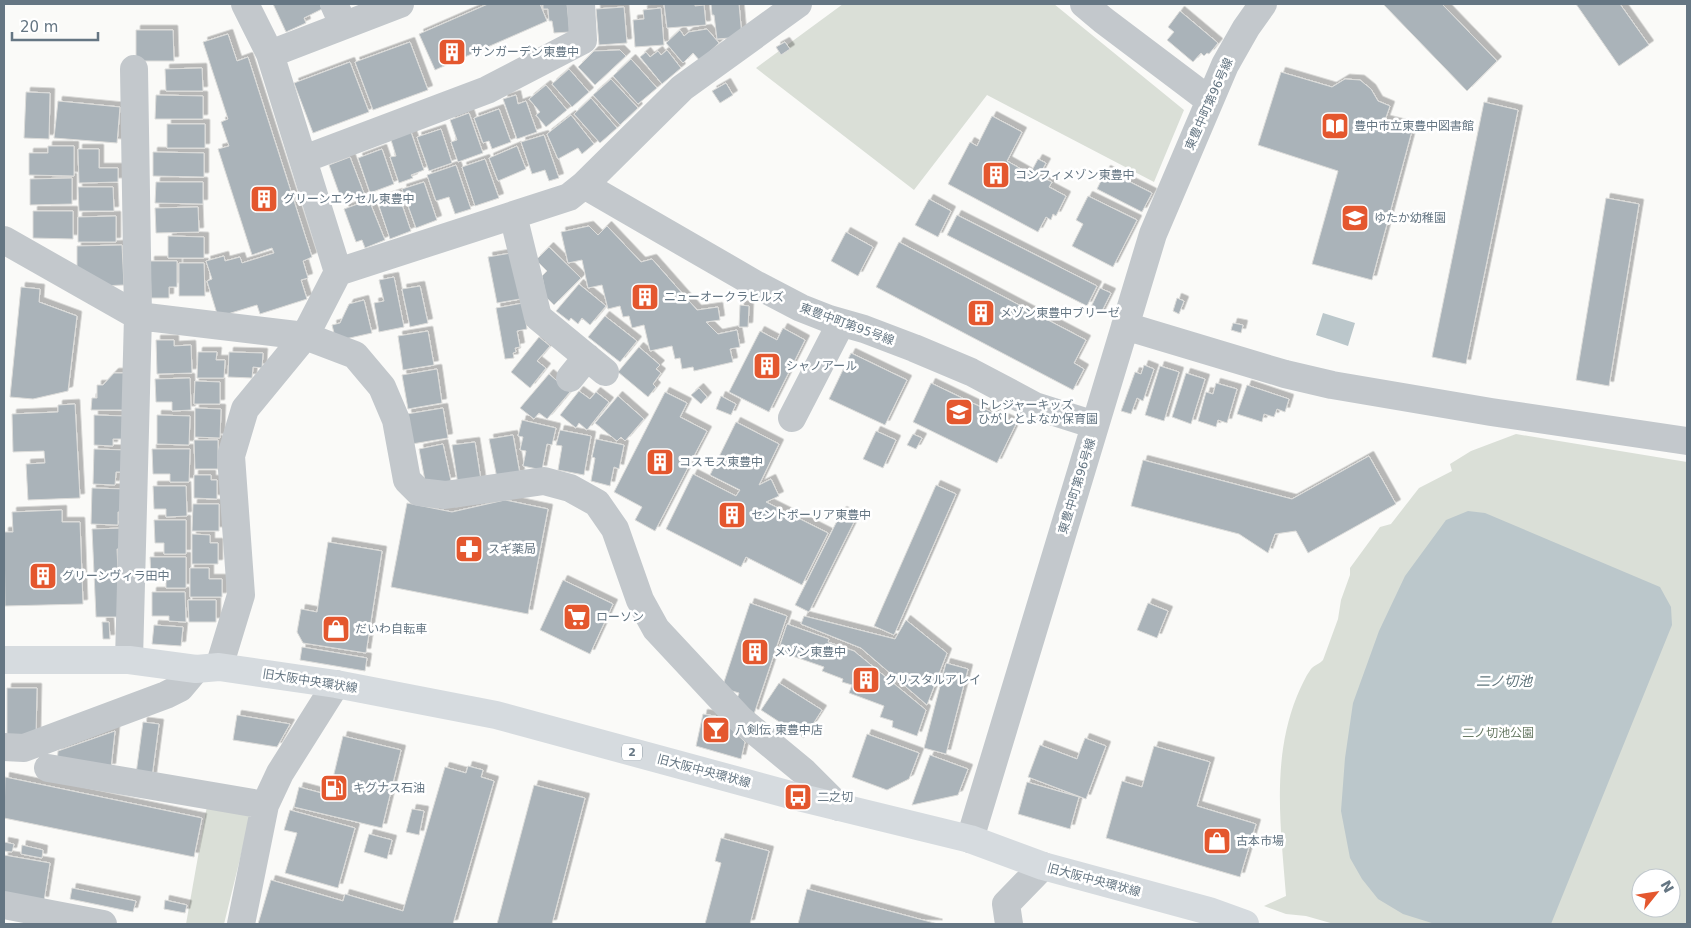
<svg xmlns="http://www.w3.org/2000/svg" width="1691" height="928" viewBox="0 0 1691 928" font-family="'DejaVu Sans','Noto Sans JP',sans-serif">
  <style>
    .green { fill: #dadfd7; fill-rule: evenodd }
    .water { fill: #bbc7cb }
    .building { fill: #aab3b9; stroke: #dcdcda; filter: url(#shadow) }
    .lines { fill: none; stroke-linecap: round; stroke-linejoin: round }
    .minor { stroke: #c3c8cc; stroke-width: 28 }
    .major { stroke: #d6dbdf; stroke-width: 28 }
    .labels { text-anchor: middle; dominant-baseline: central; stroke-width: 5; stroke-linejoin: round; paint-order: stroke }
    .shield { fill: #fff; stroke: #939fa8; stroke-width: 1 }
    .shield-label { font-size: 11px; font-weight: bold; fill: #657683 }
    .poi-label { font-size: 12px; fill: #657683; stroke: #fff; text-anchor: start }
    .street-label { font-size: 12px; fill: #657683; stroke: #fff }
    .park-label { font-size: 12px; fill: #687a64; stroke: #fff }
    .water-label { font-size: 14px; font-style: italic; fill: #60757c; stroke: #fff }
  </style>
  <defs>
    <filter id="shadow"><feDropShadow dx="4.5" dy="-4.5" stdDeviation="0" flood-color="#0004"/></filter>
  </defs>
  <rect width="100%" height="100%" fill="#fafaf8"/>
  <path class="green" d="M843 4H1054L1184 110 1154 182 987 95 914 190 756 68Z
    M1516 434 1687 462V924H1334L1306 916 1286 914 1264 906 1286 896C1281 829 1271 760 1297 696 1301 687 1305 677 1311 669 1314 665 1320 664 1323 660L1338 619 1341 600 1350 575V568L1380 527 1391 524 1419 488 1452 471 1450 464 1471 451ZM1641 878H1671V908H1641Z
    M207 806 251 814 224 924H186Z"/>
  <path class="water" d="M1323 313 1355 323 1348 346 1316 335Z
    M1468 511 1485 513 1660 587 1671 607 1672 625 1551 924H1435L1403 914 1378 899 1362 879 1350 858 1341 811 1345 758 1353 703 1379 631 1405 576 1446 520Z"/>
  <path class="building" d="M273 4H320L322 9 304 18 306 23 286 32Z
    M488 4H540L547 21 435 70 419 34Z
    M543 4H567L570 32 554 33 552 21H549L548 9H543Z
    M664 4H695V6L704 5 706 25 667 28Z
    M711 4H739L742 37 717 39 714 15H712Z
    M1383 4H1442L1497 61 1467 91Z
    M1576 4H1620L1649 45 1619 66Z
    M624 7 627 43 599 45 596 9Z
    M661 8 664 45 635 47 633 20 644 19 643 10Z
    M1180 11 1218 43 1209 54 1207 53 1204 56 1201 53 1193 62 1167 40 1174 32 1168 27Z
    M707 29 719 43 700 61 693 53 683 63 666 43 680 30 684 36 689 32Z
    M136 30H173L174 61H136Z
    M228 34 237 61 248 57 312 257 303 261 308 278 301 280 307 299 260 314 257 305 218 317 207 281 212 279 206 261 224 256 225 261 240 257 242 263 274 253 272 248 252 255 218 149 229 146 221 122 228 119 203 42Z
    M410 42 428 90 373 110 355 62Z
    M785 42 790 49 781 55 776 47Z
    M620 50 626 56 595 85 578 67 594 51Z
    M667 50 681 68 662 84 640 57 646 52 650 57 658 51 661 55Z
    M631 59 657 88 638 104 613 76Z
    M350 62 369 112 313 133 294 83Z
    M202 68 203 91H166L165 69Z
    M569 69 589 92 572 107 552 84Z
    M1281 72 1332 87 1345 79 1360 80 1371 89 1378 101 1390 106 1385 120 1413 127 1372 280 1312 264 1338 171 1258 145Z
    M611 79 638 108 620 125 593 95Z
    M726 83 733 95 720 103 712 91Z
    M546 85 567 110 546 127 536 115 540 112 529 99Z
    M26 92 50 93 49 139 24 138Z
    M156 95 203 96V119H155Z
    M516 95 518 104 526 101 537 132 517 139 503 99Z
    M591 98 617 128 600 143 574 114Z
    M58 101 120 107 117 143 54 138Z
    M1484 102 1518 110 1466 364 1432 357Z
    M499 109 511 142 492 149 489 141 483 143 474 118Z
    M469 113 483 153 458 162 451 142 457 140 450 120Z
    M571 115 594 144 582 154 578 148 558 159 547 134Z
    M992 116 1022 132 1007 161 1030 174 1038 159 1046 163 1039 176 1052 182 1049 187 1066 196 1056 216 1053 214 1051 220 1046 217 1038 232 948 184 970 142 977 146Z
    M167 124H205V148H167Z
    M441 129 452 163 429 171 417 137Z
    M411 132 424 170 411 175 413 178 399 183 390 157 396 156 391 140Z
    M544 135 559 178 549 181 545 170 532 174 521 142Z
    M48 146H74V176L29 175V153H48Z
    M517 146 526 169 498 181 489 158Z
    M78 149H99V168H118V182L79 183Z
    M382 149 394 184 370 193 358 158Z
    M153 152 204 153V177L153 176Z
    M350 157 365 196 343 204 329 165Z
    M485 159 499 198 475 206 462 167Z
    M456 165 471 209 455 214 449 197 436 201 427 175Z
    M1106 170 1152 193 1142 212 1097 189Z
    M72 178V204L30 205V179Z
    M156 182H203V204L155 203Z
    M424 182 437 220 416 228 402 189Z
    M78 187H113L114 211H79Z
    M398 193 411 231 390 239 377 200Z
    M1088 196 1137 220 1113 267 1072 246 1083 224 1076 220Z
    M1606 198 1639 204 1609 386 1576 380Z
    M929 199 951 211 938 237 915 225Z
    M369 200 385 240 365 248 362 240 356 242 344 209Z
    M198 207 199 232 156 233 155 208Z
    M33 211H73V239L33 238Z
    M957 215 1097 286 1087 306 947 235Z
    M116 216V242H78V217Z
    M589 226 598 235 607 226 641 262 652 259 697 310 718 307 720 320 706 322 718 334 737 330 740 347 730 349 733 362 694 371 693 367 682 369 680 358 675 359 672 346 650 351 644 325 632 328 629 316 623 317 620 306 608 309 602 285 588 288 582 260 568 263 561 232Z
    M846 232 873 247 858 276 831 261Z
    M168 236 204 237V258H168Z
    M899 242 1086 340 1074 363 1084 369 1073 390 876 287Z
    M122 245 124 285 99 286 77 270V246Z
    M549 247 581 278 554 305 546 297 542 276 547 271 536 260Z
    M511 253 520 299 497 303 488 257Z
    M150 261H177V287H169V298H151Z
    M179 263H204L205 296H179Z
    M394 277 404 327 379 332 374 303 384 301 379 280Z
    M579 284 606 306 590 325 582 318 578 324 571 318 569 321 556 311Z
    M420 286 428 323 410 327 402 289Z
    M21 287 40 289 39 302 77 316 68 391 33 399 10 397Z
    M1100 288 1111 293 1100 315 1090 309Z
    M1177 298 1184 301 1179 314 1173 311Z
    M364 300 372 333 336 341 332 325 340 323 349 304Z
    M523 303 527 329 517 331 520 347 515 348 516 352 513 353 514 358 505 359 496 308Z
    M740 305 749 306 748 327H739Z
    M605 316 637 341 620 362 588 337Z
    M1233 323 1243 325 1241 333 1231 330Z
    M783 328 805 340 769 412 729 392 760 331 777 340Z
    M428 331 434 365 403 370 398 336Z
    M539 337 550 346 537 361 546 368 530 388 511 372Z
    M156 340H174V346L191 345 192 373 157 374Z
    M639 347 660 365 656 369 661 373 653 384 656 387 648 397 618 372Z
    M198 352H217L216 360H225L224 378H197Z
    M229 352 263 353 262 368 253 367 252 378 228 377Z
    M851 353 907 380 885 425 829 399Z
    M1144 365 1154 369 1143 401 1137 398 1131 414 1121 411 1135 372 1141 374Z
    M1160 366 1179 372 1164 421 1145 415Z
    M437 369 442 403 408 409 402 375Z
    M114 373H129L128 410H91L92 398H97V385H103Z
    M1186 373 1205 379 1191 424 1172 417Z
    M549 374 570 392 547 419 539 413 534 419 520 408Z
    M190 378 191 410 172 411V402H156L155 379Z
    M195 381 220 382V404H194Z
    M931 383 1016 424 997 463 913 422Z
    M1216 383 1237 389 1227 423 1218 420 1216 427 1198 421 1206 392 1213 394Z
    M1247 385 1289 399 1285 412 1277 409 1274 417 1264 414 1262 422 1237 414Z
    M699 388 707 397 701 404 691 395Z
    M579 391 590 399 596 392 609 402 587 430 579 423 576 428 560 415Z
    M665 392 687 403 680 417 707 431 655 531 635 520 642 507 614 492Z
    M618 396 644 419 625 441 621 437 617 441 595 423Z
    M721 396 736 404 731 415 716 409Z
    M75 404 80 498 28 500 26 464 45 463 44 451 13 452 12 414 58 412V405Z
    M195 408 221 409 220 438 195 437Z
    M443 408 448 438 412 444 407 414Z
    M94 415 125 416 124 439H113V446L94 445Z
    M157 415 190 416 189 445 157 444Z
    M522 420 556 428 552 445 547 444 542 470 523 466 526 451 520 450 523 437 518 436Z
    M736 422 779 444 759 485 771 479 779 496 766 502 828 533 802 585 746 557 741 567 666 529 693 474 736 496 740 490 710 475Z
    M560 430 591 436 584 475 558 470 562 446 556 445Z
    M876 431 896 440 883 468 863 459Z
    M913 434 922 438 916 449 907 445Z
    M513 435 520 474 497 478 489 439Z
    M596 439 624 445 619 469 614 467 610 486 591 481 595 458 592 457Z
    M194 440H218V469H195Z
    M475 442 481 480 458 485 452 445Z
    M443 444 451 481 426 486 419 449Z
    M94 449 126 450 125 472H116L115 485 93 484Z
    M152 449H190L189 482H170V474H153Z
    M1369 456 1396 504 1308 553 1296 531 1275 534 1268 553 1239 534 1131 506 1143 460 1292 499Z
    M194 475H211V480H217V499L194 498Z
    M936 485 956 494 894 635 874 626Z
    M153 486H186L187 516 166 517V509H154Z
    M92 488 126 489V512H118V525L91 524Z
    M505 500 548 509 528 614 391 587 407 503 452 512Z
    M193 504H219V531H192Z
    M62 510V522H80L83 604 5 606 4 532H13L12 512Z
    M842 511 856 518 809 612 795 605Z
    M154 520H186V554H164V543H155Z
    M126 528 127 549H117L120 617H96L92 529Z
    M192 534 210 535V543H218V564H192Z
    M328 542 382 551 366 653 303 643 297 632 301 609 317 612Z
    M150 557H186V588H166V577H151Z
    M190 568H209V579H222V597H190Z
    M563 580 613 604 590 654 540 630Z
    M152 592H185L186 622 169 621V616H152Z
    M188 600H216V622H189Z
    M750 603 787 616 754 714 736 701 739 693 722 688Z
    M1148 603 1168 611 1157 638 1137 630Z
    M804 616 895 639 906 620 947 653 927 705 861 648 801 624Z
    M102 622H109L110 639H103Z
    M787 624 829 639 828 642 854 651 926 710 917 736 892 727 893 721 880 717 884 706 849 693 852 685 842 682 843 679 822 671 824 667 778 651Z
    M154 625 183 627 181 646 152 644Z
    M302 647 367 658 365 671 300 660Z
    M946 663 968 669 946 754 924 748Z
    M779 683 822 710 804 738 761 710Z
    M7 688H37L36 735H7Z
    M703 714 719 717 745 742 741 759 696 746Z
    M237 715 290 724 277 747 233 740Z
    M143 722 159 724 152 777 136 774Z
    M115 731 111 768 57 763 58 751Z
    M867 734 919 753 909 779 887 790 852 777Z
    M343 736 401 750 382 828 294 807 299 787 329 795Z
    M1085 738 1106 746 1086 799 1028 777 1040 745 1077 759Z
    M1154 746 1210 762 1197 806 1256 824 1240 877 1106 838 1122 781 1142 787Z
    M930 755 968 769 958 795 912 805Z
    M468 766 483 770 481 777 494 781 453 924H258L271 880 343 901 345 894 403 911 445 767 466 773Z
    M5 777 202 818 194 857 4 818Z
    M1027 782 1079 797 1070 829 1018 814Z
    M534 785 585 798 552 924H497Z
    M412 809 424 811 419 835 406 832Z
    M290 810 355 828 338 888 285 873 297 833 284 830Z
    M369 834 392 840 387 859 364 852Z
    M721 838 769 851 750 924H705L721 863 715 861Z
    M4 842 14 844 12 852 4 851Z
    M22 845 43 850 42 858 21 854Z
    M4 855 50 863 44 901 4 894Z
    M72 888 136 901 133 912 70 899Z
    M807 889 938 924H798Z
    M165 900 187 905 185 913 164 909Z"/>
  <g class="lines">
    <path class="minor" d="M334 4 343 24
      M1084 4 1103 20 1209 100
      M270 54 400 4
      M304 159 487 90 583 40 581 4
      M584 185 757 285 801 308 829 319 864 329 914 348 971 372 1035 406 1095 425
      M513 215 538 317 605 372
      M4 240 138 316 305 336 355 355 382 387 396 420 407 480 419 492 445 495 544 481 570 488 597 503 615 529 640 600 656 629 740 719 803 771 839 807
      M338 272 569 197 584 185 682 88 798 4
      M1125 326 1285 374 1332 385 1491 412 1687 441
      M570 378 587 357
      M792 418 841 323
      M129 660 138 316 134 69
      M219 667 241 595 231 456 245 409 305 336 338 272 270 54 245 4
      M4 747 24 748 166 695 180 688 196 669
      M48 768 265 805
      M970 839 1153 234 1225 65 1246 28 1263 4
      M4 905 103 924
      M241 924 265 805 280 773 336 684
      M1009 924 1006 904 1043 866"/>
    <path class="major" d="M4 660H129L196 669 219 667 336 684 496 715 798 797 970 839 1043 866 1209 911 1245 924"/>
  </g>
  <defs>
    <symbol id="building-square" viewBox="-11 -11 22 22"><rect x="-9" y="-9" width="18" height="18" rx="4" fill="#e4572e" stroke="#fff"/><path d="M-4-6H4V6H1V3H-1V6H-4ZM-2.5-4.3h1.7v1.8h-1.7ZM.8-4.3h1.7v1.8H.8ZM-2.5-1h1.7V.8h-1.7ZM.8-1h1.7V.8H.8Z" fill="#fff"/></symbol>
    <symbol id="library-square" viewBox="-11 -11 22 22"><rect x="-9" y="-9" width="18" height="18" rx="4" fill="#e4572e" stroke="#fff"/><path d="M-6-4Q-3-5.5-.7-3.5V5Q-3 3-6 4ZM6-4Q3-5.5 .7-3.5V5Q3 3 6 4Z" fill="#fff"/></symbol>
    <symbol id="school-square" viewBox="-11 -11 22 22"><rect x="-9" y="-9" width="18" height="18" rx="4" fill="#e4572e" stroke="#fff"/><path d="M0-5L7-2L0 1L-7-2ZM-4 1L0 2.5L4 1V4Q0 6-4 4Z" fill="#fff"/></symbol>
    <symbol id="pharmacy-square" viewBox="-11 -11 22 22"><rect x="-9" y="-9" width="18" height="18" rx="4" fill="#e4572e" stroke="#fff"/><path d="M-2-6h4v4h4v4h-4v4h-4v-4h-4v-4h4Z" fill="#fff"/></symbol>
    <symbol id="supermarket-square" viewBox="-11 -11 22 22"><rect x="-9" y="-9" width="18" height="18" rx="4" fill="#e4572e" stroke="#fff"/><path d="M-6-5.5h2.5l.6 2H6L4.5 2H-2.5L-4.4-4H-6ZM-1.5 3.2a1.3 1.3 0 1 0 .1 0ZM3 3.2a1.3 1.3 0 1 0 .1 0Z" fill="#fff"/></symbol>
    <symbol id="shop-square" viewBox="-11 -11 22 22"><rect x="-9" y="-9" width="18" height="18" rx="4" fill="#e4572e" stroke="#fff"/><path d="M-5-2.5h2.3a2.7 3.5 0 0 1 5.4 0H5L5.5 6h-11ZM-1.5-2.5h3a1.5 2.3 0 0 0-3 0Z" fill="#fff"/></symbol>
    <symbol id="bar-square" viewBox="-11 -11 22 22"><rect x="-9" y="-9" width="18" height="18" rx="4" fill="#e4572e" stroke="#fff"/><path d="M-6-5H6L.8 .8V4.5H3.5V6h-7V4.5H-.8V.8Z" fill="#fff"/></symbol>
    <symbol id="fuel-square" viewBox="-11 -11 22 22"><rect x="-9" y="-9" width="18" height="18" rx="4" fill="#e4572e" stroke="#fff"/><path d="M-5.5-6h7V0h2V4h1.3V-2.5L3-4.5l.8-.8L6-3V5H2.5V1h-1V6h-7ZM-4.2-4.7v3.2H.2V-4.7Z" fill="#fff"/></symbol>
    <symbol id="bus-square" viewBox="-11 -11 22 22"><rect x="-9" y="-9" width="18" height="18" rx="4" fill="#e4572e" stroke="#fff"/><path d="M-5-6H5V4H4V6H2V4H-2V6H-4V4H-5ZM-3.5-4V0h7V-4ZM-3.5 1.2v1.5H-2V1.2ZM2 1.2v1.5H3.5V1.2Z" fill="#fff"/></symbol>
  </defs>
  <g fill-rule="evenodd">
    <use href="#building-square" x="436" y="36" width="32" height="32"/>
    <use href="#library-square" x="1319" y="110" width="32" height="32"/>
    <use href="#building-square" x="980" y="159" width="32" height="32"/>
    <use href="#building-square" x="248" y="183" width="32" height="32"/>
    <use href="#school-square" x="1339" y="202" width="32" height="32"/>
    <use href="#building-square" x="629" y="281" width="32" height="32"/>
    <use href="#building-square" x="965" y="297" width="32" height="32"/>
    <use href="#building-square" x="751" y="350" width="32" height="32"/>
    <use href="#school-square" x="943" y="396" width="32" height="32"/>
    <use href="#building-square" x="644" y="446" width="32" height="32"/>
    <use href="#building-square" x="716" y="499" width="32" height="32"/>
    <use href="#pharmacy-square" x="453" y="533" width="32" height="32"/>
    <use href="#building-square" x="27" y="560" width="32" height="32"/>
    <use href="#supermarket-square" x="561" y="601" width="32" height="32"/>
    <use href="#shop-square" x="320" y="613" width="32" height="32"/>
    <use href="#building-square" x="739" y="636" width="32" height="32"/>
    <use href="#building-square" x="850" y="664" width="32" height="32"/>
    <use href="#bar-square" x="700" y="714" width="32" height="32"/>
    <use href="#fuel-square" x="318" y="772" width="32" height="32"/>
    <use href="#bus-square" x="782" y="781" width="32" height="32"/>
    <use href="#shop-square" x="1201" y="825" width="32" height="32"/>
  </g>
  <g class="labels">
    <rect class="shield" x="622" y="743.5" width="20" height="17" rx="4"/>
    <g class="shield-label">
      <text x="632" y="752">2</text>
    </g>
    <g class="poi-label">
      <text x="471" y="52">サンガーデン東豊中</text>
      <text x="1354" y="126">豊中市立東豊中図書館</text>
      <text x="1015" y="175">コンフィメゾン東豊中</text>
      <text x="283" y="199">グリーンエクセル東豊中</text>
      <text x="1374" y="218">ゆたか幼稚園</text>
      <text x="664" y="297">ニューオークラヒルズ</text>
      <text x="1000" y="313">メゾン東豊中ブリーゼ</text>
      <text x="786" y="366">シャノアール</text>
      <text x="978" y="405">トレジャーキッズ<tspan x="978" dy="14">ひがしとよなか保育園</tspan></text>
      <text x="679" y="462">コスモス東豊中</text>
      <text x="751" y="515">セントポーリア東豊中</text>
      <text x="488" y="549">スギ薬局</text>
      <text x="62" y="576">グリーンヴィラ田中</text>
      <text x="596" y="617">ローソン</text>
      <text x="355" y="629">だいわ自転車</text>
      <text x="774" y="652">メゾン東豊中</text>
      <text x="885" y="680">クリスタルアレイ</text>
      <text x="735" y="730">八剣伝 東豊中店</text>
      <text x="353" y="788">キグナス石油</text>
      <text x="817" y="797">二之切</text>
      <text x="1236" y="841">古本市場</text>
    </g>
    <g class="street-label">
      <text transform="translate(1209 104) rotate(-66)">東豊中町第96号線</text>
      <text transform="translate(847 324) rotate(20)">東豊中町第95号線</text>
      <text transform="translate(1077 486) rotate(-73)">東豊中町第96号線</text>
      <text transform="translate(310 681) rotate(9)">旧大阪中央環状線</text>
      <text transform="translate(704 771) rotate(15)">旧大阪中央環状線</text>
      <text transform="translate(1094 880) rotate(15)">旧大阪中央環状線</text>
    </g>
    <g class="park-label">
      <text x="1498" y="733">二ノ切池公園</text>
    </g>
    <g class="water-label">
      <text x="1504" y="681">二ノ切池</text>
    </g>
  </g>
  <rect width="1691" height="928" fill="none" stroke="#657683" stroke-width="10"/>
  <g transform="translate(1656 893) rotate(60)"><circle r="24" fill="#ffffff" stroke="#c1c8cd"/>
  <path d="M0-4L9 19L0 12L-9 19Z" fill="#e4572e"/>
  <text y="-8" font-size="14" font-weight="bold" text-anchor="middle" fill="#657683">N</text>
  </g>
  <path d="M12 32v8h86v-8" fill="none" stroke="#657683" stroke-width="2.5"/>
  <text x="20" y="32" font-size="15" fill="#657683" stroke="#ffffff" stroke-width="4" paint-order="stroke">20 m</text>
</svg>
